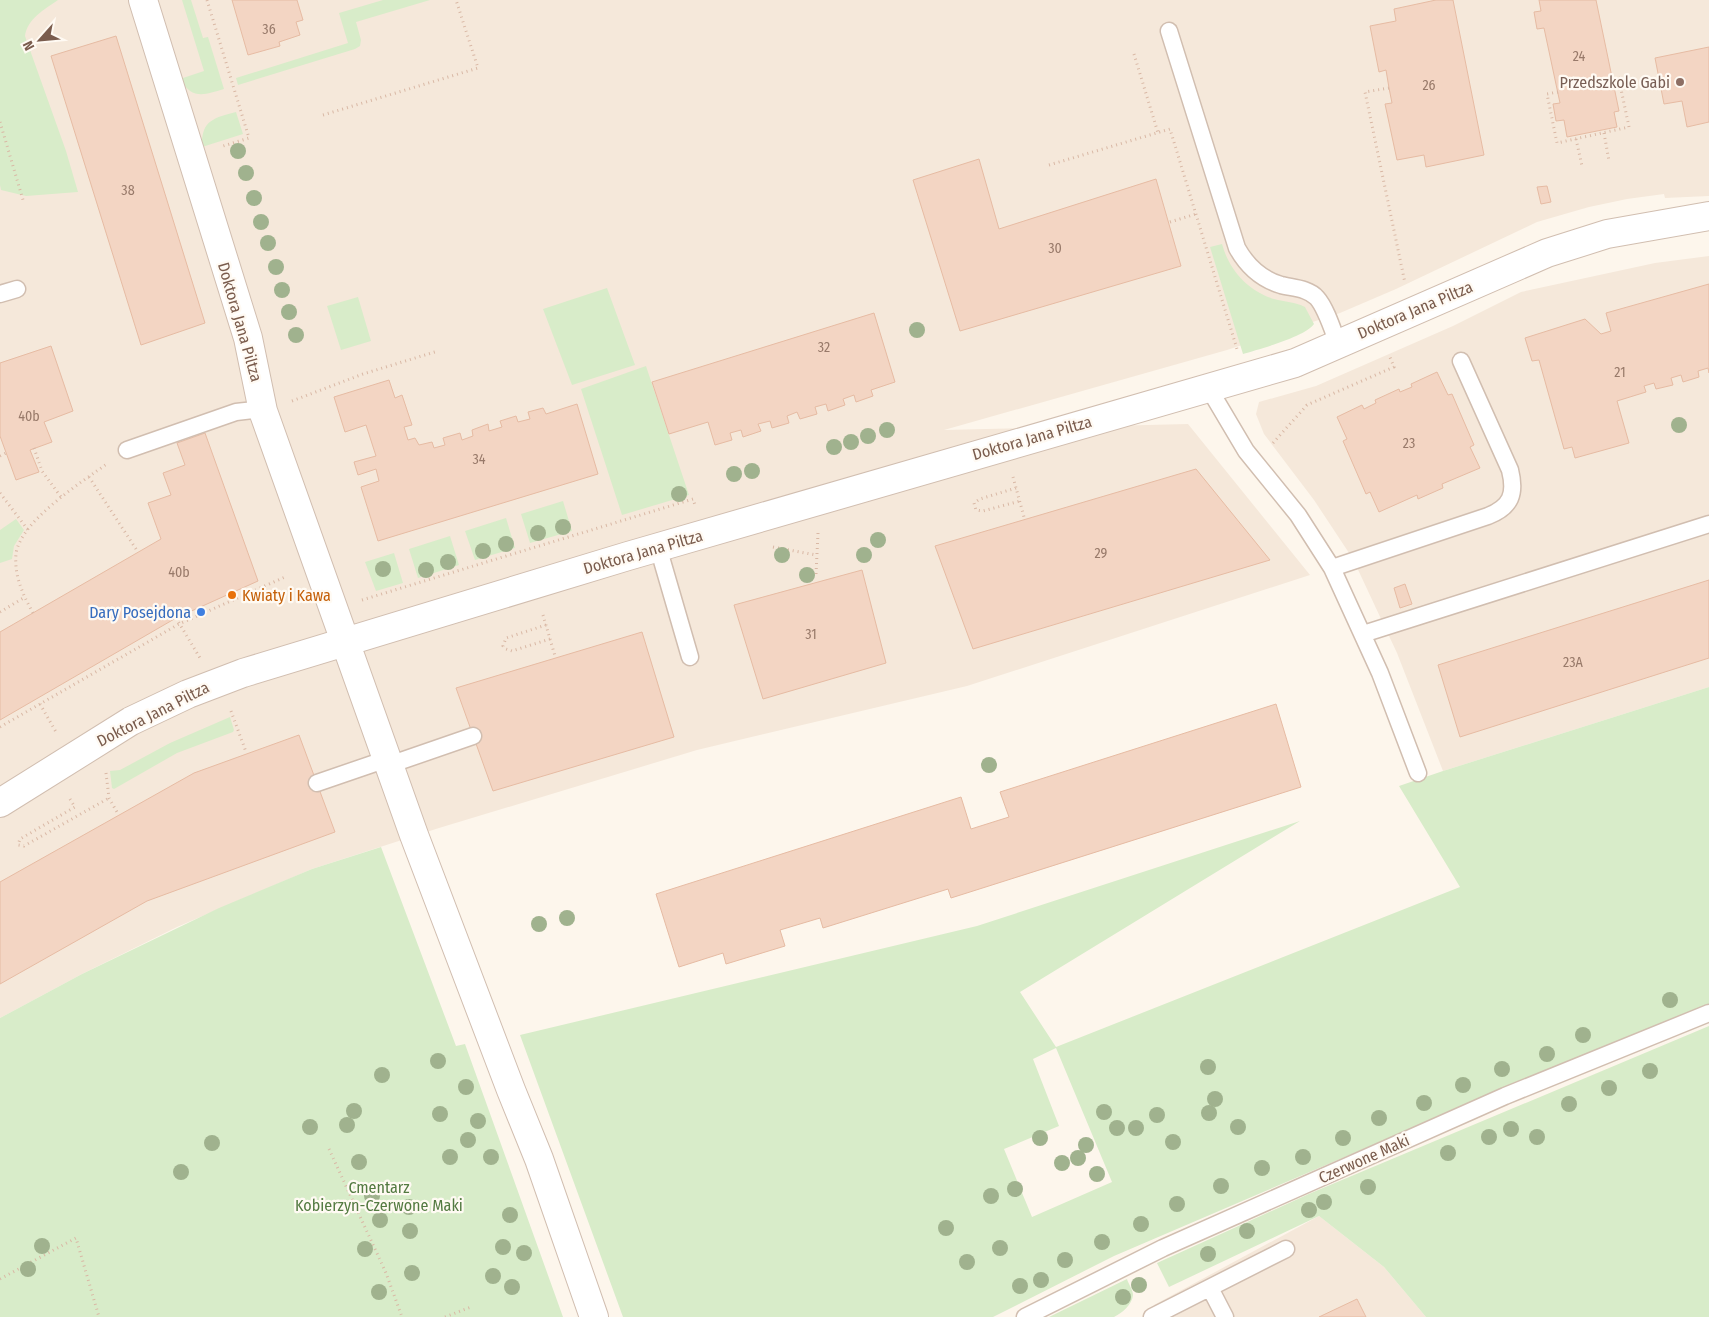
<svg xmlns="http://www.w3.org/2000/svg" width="1709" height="1317" viewBox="0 0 1709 1317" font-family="'Fira Sans Condensed',sans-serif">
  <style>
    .residential { fill: #f5e8da }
    .green { fill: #d8ecc9; fill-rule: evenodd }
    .building { fill: #f3d5c3; stroke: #e6bba3 }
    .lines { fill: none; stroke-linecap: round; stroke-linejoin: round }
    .lane-casing { stroke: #d1beb0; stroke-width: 19 }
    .street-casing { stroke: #d1beb0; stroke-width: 30 }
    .path { stroke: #d9b8a5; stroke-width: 3; stroke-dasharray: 1 4; stroke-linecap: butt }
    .lane { stroke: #fff; stroke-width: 16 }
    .street { stroke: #fff; stroke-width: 28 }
    .tree { fill: #a0b28e }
    .education-dot { fill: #8d6e63; stroke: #fffaf3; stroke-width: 2 }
    .food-dot { fill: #e8710a; stroke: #fffaf3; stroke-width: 2 }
    .shop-dot { fill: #3f7fe0; stroke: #fffaf3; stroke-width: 2 }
    .labels { text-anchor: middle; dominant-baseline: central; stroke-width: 4.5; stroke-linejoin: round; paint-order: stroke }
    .number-label { font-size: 14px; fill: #987a6a }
    .education-label { font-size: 16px; fill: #785e54; stroke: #fffaf3; text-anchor: end }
    .street-label { font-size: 16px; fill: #7a5c4d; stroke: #fffaf3 }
    .food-label { font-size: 16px; fill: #c56008; stroke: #fffaf3; text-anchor: start }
    .shop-label { font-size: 16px; fill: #366cbe; stroke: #fffaf3; text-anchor: end }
    .park-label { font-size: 16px; fill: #537a41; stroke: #fffaf3 }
  </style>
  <rect width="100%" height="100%" fill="#fdf6ec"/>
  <path class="residential" d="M34 0H1709V196L1665 198 1664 194 1627 199 1589 207 1537 222 1396 289 1340 313 1227 350 944 430 1188 424 1310 575 967 686 697 750 439 828 312 869 177 927 82 974 0 1018V26Z
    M1709 256V687L1443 771 1397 653 1353 559 1314 500 1264 434 1256 414 1259 402 1316 386 1453 326 1521 292 1655 263Z
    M1319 1216 1384 1267 1426 1317H1160L1154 1305Z"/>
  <path class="green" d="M0 0H58C45 9 27 19 25 36L66 151 78 192 26 196 1 190 0 185Z
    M182 0H191L203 38 208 37 224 89C204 95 192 100 180 79L204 71Z
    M383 0H430L356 22 361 40 360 46 355 49 238 85 236 78 348 43 339 13Z
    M236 112 243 134 202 147C201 120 214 118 236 112Z
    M1222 244C1229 270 1248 291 1274 299 1285 302 1295 302 1305 307L1314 324C1305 337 1259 349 1243 354L1210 247Z
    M607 288 635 365 572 385 543 309Z
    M358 297 371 341 341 350 327 306Z
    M646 366 689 495 622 515 581 389Z
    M563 501 572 531 530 543 521 514Z
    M506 518 515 548 475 560 465 531Z
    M16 519 24 530 14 546 12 559 0 563V530Z
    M450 536 459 565 418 578 409 549Z
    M394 553 403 583 376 591 365 562Z
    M1709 687V1005L1410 1129 1114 1256 993 1317H623L520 1035 977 926 1300 821 1020 992 1056 1047 1460 887 1399 786 1443 771ZM1056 1048 1112 1182 1032 1217 1004 1149 1059 1126 1033 1059Z
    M230 717 234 730 233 732 177 753 114 789 112 788 110 771 120 770 170 743Z
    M381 847 456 1046 465 1044 563 1317H0V1018L82 974 219 908 312 869Z
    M1709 1026V1317H1426L1384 1267 1319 1216 1169 1287 1157 1263 1311 1193Z
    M1127 1279C1128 1283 1133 1290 1133 1295 1132 1305 1122 1313 1114 1317H1049Z"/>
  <path class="building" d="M232 0H297L303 20 296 22 300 35 279 42 280 46 248 55Z
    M1436 0H1453L1484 155 1426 167 1424 155 1397 160 1385 104 1392 103 1389 88 1386 70 1379 72 1370 26 1396 21 1394 9Z
    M1539 0H1596L1619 111 1614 112 1617 127 1567 137 1564 120 1556 121 1553 104 1560 103 1544 28 1537 29 1534 12 1541 11Z
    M116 36 205 323 141 345 51 56Z
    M1709 47V122L1687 127 1682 101 1664 104 1655 58Z
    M979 159 999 229 1156 179 1181 266 960 331 913 180Z
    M1547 186 1551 202 1541 204 1537 187Z
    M1709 284V373L1708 368 1698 371 1699 377 1683 382 1681 375 1671 378 1673 385 1656 389 1654 383 1644 386 1646 392 1617 401 1629 443 1575 458 1572 447 1564 449 1539 360 1532 361 1525 338 1585 319 1601 334 1611 331 1606 313Z
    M874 313 895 382 871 390 873 396 856 402 854 395 843 399 845 405 828 411 826 404 815 407 817 414 800 419 797 412 787 416 789 423 772 428 770 421 758 424 761 431 743 437 741 430 730 433 732 440 715 445 708 422 669 434 652 382Z
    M51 346 73 411 44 422 52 442 30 450 39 472 16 480 0 436V363Z
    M1437 372 1448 395 1452 394 1474 445 1470 447 1480 468 1442 484 1443 488 1418 499 1417 495 1379 512 1370 492 1366 494 1343 441 1347 439 1337 417 1362 405 1364 409 1376 403 1375 400 1399 389 1400 392 1412 387 1411 384Z
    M389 380 395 398 402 395 412 425 404 427 408 440 415 438 419 445 432 442 434 448 445 445 443 438 460 433 462 440 473 436 472 430 488 424 489 431 502 427 500 421 516 416 518 422 530 419 528 412 543 408 546 414 577 404 598 474 378 541 361 487 379 481 376 469 358 475 354 462 376 456 366 425 345 432 334 397Z
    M205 433 258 581 176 618 0 720V632L161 539 148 503 171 495 163 473 185 465 177 443Z
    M1196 469 1270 560 973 649 935 546Z
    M862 570 886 663 763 699 734 605Z
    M1709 580V658L1460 737 1438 665Z
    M1405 584 1412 604 1400 608 1394 588Z
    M642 632 674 737 493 791 456 688Z
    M1276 704 1301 787 951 898 948 889 823 928 820 918 780 930 785 946 726 964 723 953 679 967 656 894 961 797 971 829 1009 817 1000 792Z
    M299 735 335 832 147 901 0 984V882L194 773Z
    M1357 1299 1366 1317H1319Z"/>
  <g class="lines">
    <defs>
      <path id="lane" d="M1169 31 1237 248C1247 266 1261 279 1281 285 1292 288 1308 288 1317 298 1326 308 1333 331 1338 344
        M0 294 17 289
        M1208 387 1246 451 1298 515 1332 568 1380 673 1418 773
        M127 450 236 412 263 409
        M658 547 690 657
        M1332 568 1488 516C1511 507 1516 494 1510 470L1461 361
        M1363 634 1709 524
        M389 765 473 736
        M317 783 387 759
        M1210 1288 1225 1317
        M1025 1317 1163 1248 1505 1096 1709 1013
        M1152 1317 1286 1249"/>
      <path id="street" d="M143 0 248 338 263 411 414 835 511 1090 539 1159 594 1317
        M0 803 131 721 188 694 243 673 628 556 1295 363 1547 253 1607 234 1709 216"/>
    </defs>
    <use href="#lane" class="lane-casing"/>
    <use href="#street" class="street-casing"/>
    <path class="path" d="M207 0 249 138 220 147
      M1134 54 1158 133
      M1389 88 1365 92 1405 283
      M1558 92 1547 94 1557 143 1629 127 1618 75
      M323 115 478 68 456 0
      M0 122 23 200
      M1604 133 1609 161
      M1576 139 1582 166
      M1049 165 1170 129 1237 349
      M1170 222 1196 214
      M292 401 363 374 438 351
      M1273 443 1307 405 1394 367 1389 355
      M34 448 42 471 61 497
      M0 456 6 453
      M89 477 138 552
      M1013 477 1024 517
      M1016 488 980 499 974 503 976 510 983 511 1020 501
      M0 493 28 530
      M773 547 816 555
      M816 574 818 533
      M362 600 693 499 695 505
      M0 612 25 597
      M33 613C23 595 14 576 16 554 20 521 82 482 108 463
      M543 615 555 656
      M176 618 200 658
      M546 625 506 638 503 646 506 649 512 651 550 639
      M40 704 56 732
      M231 711 246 752
      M0 727 179 624 285 577
      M106 773 109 798 117 812
      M70 799 75 807 20 839 18 845 24 846 109 798
      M329 1149 386 1273 402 1317
      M0 1279 76 1238 99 1317
      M445 1317 471 1307"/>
    <use href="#lane" class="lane"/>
    <use href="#street" class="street"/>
  </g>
  <g class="tree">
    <circle cx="238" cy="151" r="8"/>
    <circle cx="246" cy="173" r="8"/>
    <circle cx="254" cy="198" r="8"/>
    <circle cx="261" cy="222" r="8"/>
    <circle cx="268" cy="243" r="8"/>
    <circle cx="276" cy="267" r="8"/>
    <circle cx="282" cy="290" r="8"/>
    <circle cx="289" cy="312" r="8"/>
    <circle cx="917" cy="330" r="8"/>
    <circle cx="296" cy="335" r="8"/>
    <circle cx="1679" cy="425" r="8"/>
    <circle cx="887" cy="430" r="8"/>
    <circle cx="868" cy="436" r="8"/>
    <circle cx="851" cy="442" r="8"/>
    <circle cx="834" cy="447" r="8"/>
    <circle cx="752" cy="471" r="8"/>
    <circle cx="734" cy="474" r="8"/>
    <circle cx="679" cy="494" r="8"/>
    <circle cx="563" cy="527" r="8"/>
    <circle cx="538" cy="533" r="8"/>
    <circle cx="878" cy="540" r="8"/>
    <circle cx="506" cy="544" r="8"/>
    <circle cx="483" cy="551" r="8"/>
    <circle cx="782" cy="555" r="8"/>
    <circle cx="864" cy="555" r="8"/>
    <circle cx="448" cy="562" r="8"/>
    <circle cx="383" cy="569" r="8"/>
    <circle cx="426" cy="570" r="8"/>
    <circle cx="807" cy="575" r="8"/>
    <circle cx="989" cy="765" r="8"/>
    <circle cx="567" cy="918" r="8"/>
    <circle cx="539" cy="924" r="8"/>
    <circle cx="1670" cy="1000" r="8"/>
    <circle cx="1583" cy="1035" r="8"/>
    <circle cx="1547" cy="1054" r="8"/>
    <circle cx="438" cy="1061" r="8"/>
    <circle cx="1208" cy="1067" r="8"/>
    <circle cx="1502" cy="1069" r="8"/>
    <circle cx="1650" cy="1071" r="8"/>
    <circle cx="382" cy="1075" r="8"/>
    <circle cx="1463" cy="1085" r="8"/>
    <circle cx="466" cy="1087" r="8"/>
    <circle cx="1609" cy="1088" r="8"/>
    <circle cx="1215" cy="1099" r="8"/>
    <circle cx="1424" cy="1103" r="8"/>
    <circle cx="1569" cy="1104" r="8"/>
    <circle cx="354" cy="1111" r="8"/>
    <circle cx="1104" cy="1112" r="8"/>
    <circle cx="1209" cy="1113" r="8"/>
    <circle cx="440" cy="1114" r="8"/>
    <circle cx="1157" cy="1115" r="8"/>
    <circle cx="1379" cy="1118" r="8"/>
    <circle cx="478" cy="1121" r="8"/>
    <circle cx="347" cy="1125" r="8"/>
    <circle cx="310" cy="1127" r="8"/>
    <circle cx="1238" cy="1127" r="8"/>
    <circle cx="1117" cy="1128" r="8"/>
    <circle cx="1136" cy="1128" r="8"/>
    <circle cx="1511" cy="1129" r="8"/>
    <circle cx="1489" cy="1137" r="8"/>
    <circle cx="1537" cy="1137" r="8"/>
    <circle cx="1040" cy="1138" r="8"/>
    <circle cx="1343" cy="1138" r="8"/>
    <circle cx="468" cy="1140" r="8"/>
    <circle cx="1173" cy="1142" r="8"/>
    <circle cx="212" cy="1143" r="8"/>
    <circle cx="1086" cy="1145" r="8"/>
    <circle cx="1448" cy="1153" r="8"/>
    <circle cx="450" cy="1157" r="8"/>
    <circle cx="491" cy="1157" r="8"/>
    <circle cx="1303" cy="1157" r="8"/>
    <circle cx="1078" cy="1158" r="8"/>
    <circle cx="359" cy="1162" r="8"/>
    <circle cx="1062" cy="1163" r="8"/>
    <circle cx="1262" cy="1168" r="8"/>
    <circle cx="181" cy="1172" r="8"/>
    <circle cx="1097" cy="1174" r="8"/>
    <circle cx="1221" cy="1186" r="8"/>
    <circle cx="1368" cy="1187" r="8"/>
    <circle cx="1015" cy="1189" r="8"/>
    <circle cx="372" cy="1196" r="8"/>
    <circle cx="991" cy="1196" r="8"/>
    <circle cx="1324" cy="1202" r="8"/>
    <circle cx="1177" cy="1204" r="8"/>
    <circle cx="409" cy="1207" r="8"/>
    <circle cx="1309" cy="1210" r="8"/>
    <circle cx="510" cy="1215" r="8"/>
    <circle cx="380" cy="1220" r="8"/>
    <circle cx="1141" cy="1224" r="8"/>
    <circle cx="946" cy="1228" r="8"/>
    <circle cx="410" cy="1231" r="8"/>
    <circle cx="1247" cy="1231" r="8"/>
    <circle cx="1102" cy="1242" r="8"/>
    <circle cx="42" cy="1246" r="8"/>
    <circle cx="503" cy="1247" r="8"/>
    <circle cx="1000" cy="1248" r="8"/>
    <circle cx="365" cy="1249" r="8"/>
    <circle cx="524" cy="1253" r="8"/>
    <circle cx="1208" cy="1254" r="8"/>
    <circle cx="1065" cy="1260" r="8"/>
    <circle cx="967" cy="1262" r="8"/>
    <circle cx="28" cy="1269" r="8"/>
    <circle cx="412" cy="1273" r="8"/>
    <circle cx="493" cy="1276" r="8"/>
    <circle cx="1041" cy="1280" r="8"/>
    <circle cx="1139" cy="1285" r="8"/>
    <circle cx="1020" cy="1286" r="8"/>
    <circle cx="512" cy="1287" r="8"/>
    <circle cx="379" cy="1292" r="8"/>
    <circle cx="1123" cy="1297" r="8"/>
  </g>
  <circle class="education-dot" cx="1680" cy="82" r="5"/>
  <circle class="food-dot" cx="232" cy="595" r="5"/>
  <circle class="shop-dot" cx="201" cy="612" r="5"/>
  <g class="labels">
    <g class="number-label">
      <text x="269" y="29">36</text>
      <text x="1579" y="56">24</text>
      <text x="1429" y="85">26</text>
      <text x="128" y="190">38</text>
      <text x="1055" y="248">30</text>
      <text x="824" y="347">32</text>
      <text x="1620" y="372">21</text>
      <text x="29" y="416">40b</text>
      <text x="1409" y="443">23</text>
      <text x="479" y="459">34</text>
      <text x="1101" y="553">29</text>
      <text x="179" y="572">40b</text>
      <text x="811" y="634">31</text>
      <text x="1573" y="662">23A</text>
    </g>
    <g class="education-label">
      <text x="1670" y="82">Przedszkole Gabi</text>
    </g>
    <g class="street-label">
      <text transform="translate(1415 310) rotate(-23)">Doktora Jana Piltza</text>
      <text transform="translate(240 322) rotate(74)">Doktora Jana Piltza</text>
      <text transform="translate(1032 438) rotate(-16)">Doktora Jana Piltza</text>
      <text transform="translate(643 552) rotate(-16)">Doktora Jana Piltza</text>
      <text transform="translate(153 714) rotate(-27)">Doktora Jana Piltza</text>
      <text transform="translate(1364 1159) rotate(-24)">Czerwone Maki</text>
    </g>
    <g class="food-label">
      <text x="242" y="595">Kwiaty i Kawa</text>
    </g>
    <g class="shop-label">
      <text x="191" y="612">Dary Posejdona</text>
    </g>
    <g class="park-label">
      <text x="379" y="1187">Cmentarz<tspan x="379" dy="18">Kobierzyn-Czerwone Maki</tspan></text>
    </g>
  </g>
  <g transform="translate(40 40) rotate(243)" stroke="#fffaf3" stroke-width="4" paint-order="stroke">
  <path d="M0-4L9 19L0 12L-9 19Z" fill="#7a5c4d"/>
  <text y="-8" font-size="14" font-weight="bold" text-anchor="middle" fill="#7a5c4d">N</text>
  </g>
</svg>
